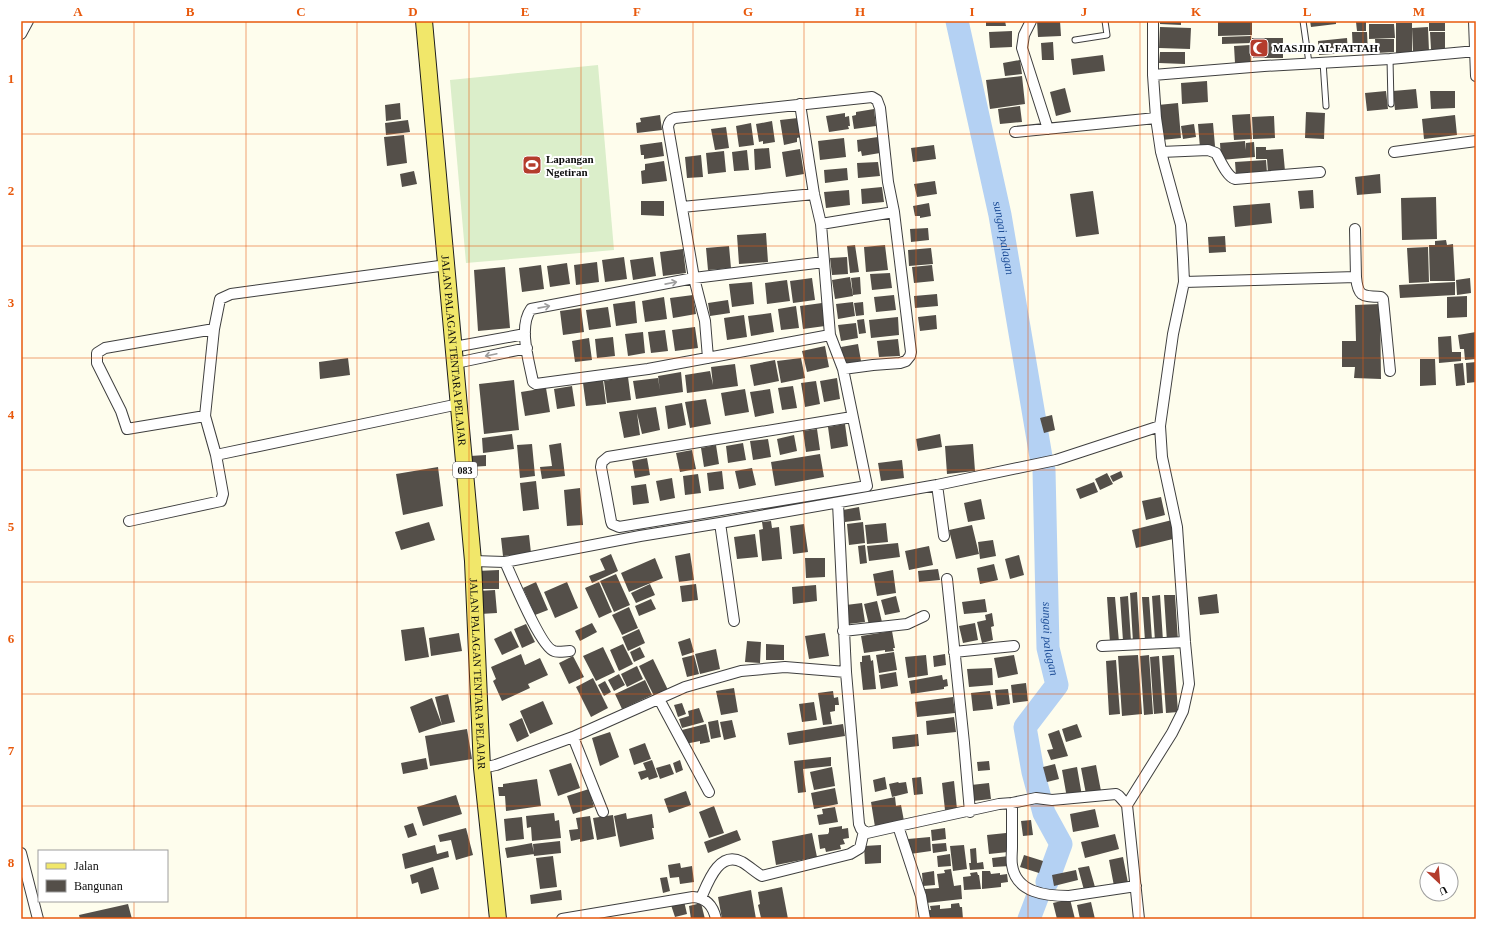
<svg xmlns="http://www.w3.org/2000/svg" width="1497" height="940" viewBox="0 0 1497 940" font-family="'Times New Roman',serif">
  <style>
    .pitch { fill: #dbeeca }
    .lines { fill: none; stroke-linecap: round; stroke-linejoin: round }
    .river { stroke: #b4d1f3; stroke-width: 23 }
    .building { fill: #544f49 }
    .lane-casing { stroke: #3f3f3f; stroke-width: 7 }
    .street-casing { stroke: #3f3f3f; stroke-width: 12 }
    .primary-casing { stroke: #1d1d1d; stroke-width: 18 }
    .lane { stroke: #fff; stroke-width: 5 }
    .street { stroke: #fff; stroke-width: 10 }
    .primary { stroke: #f1e76a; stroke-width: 16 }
    .oneway { stroke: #9e9e9e }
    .grid { fill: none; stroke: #e8590c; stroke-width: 1; stroke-opacity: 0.55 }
    .labels { text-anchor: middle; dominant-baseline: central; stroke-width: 4; stroke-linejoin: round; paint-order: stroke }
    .shield { fill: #fff; stroke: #555; stroke-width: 1 }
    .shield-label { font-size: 10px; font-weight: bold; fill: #0c0c0c }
    .poi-label { font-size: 11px; font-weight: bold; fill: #0c0c0c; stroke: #fff; text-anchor: start }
    .street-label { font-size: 11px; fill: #0c0c0c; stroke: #fff }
    .water-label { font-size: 12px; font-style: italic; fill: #1d4d97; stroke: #fff }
    .neatline { fill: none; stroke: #e8590c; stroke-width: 1.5 }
    .grid-label { font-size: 13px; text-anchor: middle; font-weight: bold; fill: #e8590c }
  </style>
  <rect width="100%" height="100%" fill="#fefded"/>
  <path class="pitch" d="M598 65 614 250 466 263 450 80Z"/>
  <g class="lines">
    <g class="river">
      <path id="s1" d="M957 21 1000 215 1041 457"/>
      <path id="s2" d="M1044 470 1048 648 1057 685 1025 727 1033 772 1044 813 1061 844 1047 882"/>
      <path d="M1029 919 1037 898"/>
    </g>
  </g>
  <path class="building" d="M986 21H1005L1006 26H986Z
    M1037 21H1060L1061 36 1038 37Z
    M1160 21H1181V25L1160 24Z
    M1218 21H1252V35L1218 36Z
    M1310 21H1336V24L1311 27Z
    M1356 22H1366V31H1357Z
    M1396 23H1412V55L1396 56Z
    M1429 23H1445V31H1429Z
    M1369 24H1394L1395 38 1369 39Z
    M1160 27 1191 28 1190 49 1159 48Z
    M1428 27 1429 51 1413 52 1412 28Z
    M1012 31V47L990 48 989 32Z
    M1352 32H1367L1368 53H1353Z
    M1430 32H1445V49H1431Z
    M1251 36V43L1222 44V37Z
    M1252 38H1283V58H1253Z
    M1347 38 1348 53 1319 55 1318 41Z
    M1375 39H1394V52L1376 53Z
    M1053 42 1054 60H1042L1041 43Z
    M1250 45 1251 62 1235 63 1234 46Z
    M1160 52H1185V64L1159 63Z
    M1103 55 1105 71 1073 75 1071 59Z
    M1020 60 1022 74 1005 76 1003 63Z
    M1022 76 1025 104 990 109 986 80Z
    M1207 81 1208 102 1182 104 1181 83Z
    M1065 88 1071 112 1056 116 1050 92Z
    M1416 89 1418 108 1395 110 1393 91Z
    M1386 91 1388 109 1367 111 1365 93Z
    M1430 91H1455V108L1431 109Z
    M400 103 401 119 386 121 385 105Z
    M1178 103 1181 138 1162 140 1158 105Z
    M1020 106 1022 122 1000 124 998 109Z
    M874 109 876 126 854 129 852 116 856 115V112Z
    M1306 112 1325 113 1324 139 1305 138Z
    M845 113V117L849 116 850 126H848L849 129 829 132 826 116Z
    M1250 114 1252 139 1234 140 1232 115Z
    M660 115 662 130 637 133 636 123 641 122 640 118Z
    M1455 115 1457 135 1424 139 1422 119Z
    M1274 116 1275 138 1253 139 1252 117Z
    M798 118 801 137 797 138V142L784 145 780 120Z
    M408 120 410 132 386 135 385 123Z
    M772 121 775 142 763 144V141L759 142 756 124Z
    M751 123 754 145 739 147 736 126Z
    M1213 123 1215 146 1200 148 1198 124Z
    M1194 124 1196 137 1183 139 1181 126Z
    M726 127 729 148 715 150 711 129Z
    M404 135 407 163 387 166 384 137Z
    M878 137 880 153 862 156 861 151 858 152 857 140Z
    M844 138 846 157 820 160 818 141Z
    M1245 141 1246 150V143L1254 142 1255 157 1221 160 1220 143Z
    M662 142 664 156 644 159V155H641L640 145Z
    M934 145 936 159 913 162 911 148Z
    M1256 147H1266V150L1283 149 1285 171 1268 173 1267 159H1270H1256Z
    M769 148 771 168 755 170 754 149Z
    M800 149 804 174 786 177 782 152Z
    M747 150 749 170 734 171 732 152Z
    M724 151 726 172 708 174 706 153Z
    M701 155 703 177 687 178 685 157Z
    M1266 160 1267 173 1236 175 1235 162Z
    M664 161 667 181 642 184 641 171 645 170V164Z
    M878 162 880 176 858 178 857 163Z
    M847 168 848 180 825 183 824 170Z
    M414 171 417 184 402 187 400 174Z
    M1380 174 1381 193 1357 195 1355 177Z
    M935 181 937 194 917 197 914 184Z
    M882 187 884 202 862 204 861 189Z
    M849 190 850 205 826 208 824 192Z
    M1313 190 1314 208 1300 209 1298 191Z
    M1093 191 1099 234 1076 237 1070 194Z
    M1436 197 1437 239 1402 240 1401 198Z
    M641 201H664V216L641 215Z
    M929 203 931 216 920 218V216H915L913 206Z
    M1270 203 1272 223 1235 227 1233 206Z
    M928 228 929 240 911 242 910 229Z
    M766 233 768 262 739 264 737 235Z
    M1225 236 1226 252 1209 253 1208 237Z
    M1446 240 1447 245 1453 244 1455 281H1430L1429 245H1435V241Z
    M855 245 859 272 850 273 847 246Z
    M885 245 888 270 866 272 864 247Z
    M729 246 731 268 708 270 706 248Z
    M1428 247 1429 282 1409 283 1407 248Z
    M931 248 933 264 909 266 908 250Z
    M683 249 686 273 663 276 660 252Z
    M624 257 627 279 605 282 602 260Z
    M653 257 656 276 633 280 630 260Z
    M847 257 848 274 832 275 830 258Z
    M597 262 599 282 576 285 574 265Z
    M567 263 570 284 550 287 547 266Z
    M541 265 544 289 522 292 519 268Z
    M932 265 934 281 914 283 912 267Z
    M505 267 510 328 478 331 474 270Z
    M890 273 892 288 872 290 870 274Z
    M850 277 853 296 835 299 832 280Z
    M860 277 861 294 853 295 851 278Z
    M812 278 815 300 793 303 790 281Z
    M1470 278 1471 293 1457 295 1456 280Z
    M787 280 790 301 767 304 765 283Z
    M752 282 754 304 732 307 729 284Z
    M1455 282V295L1400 298 1399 285Z
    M937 294 938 306 915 308 914 296Z
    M693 295 696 314 673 318 670 298Z
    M894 295 896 310 876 312 874 297Z
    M1467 296V317L1447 318V297Z
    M664 297 667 319 645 322 642 301Z
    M728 300 730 313 710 316 708 303Z
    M635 301 637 323 616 326 613 304Z
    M853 302 855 316 838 319 836 304Z
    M863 302 864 315 856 316 854 303Z
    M822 303 825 326 803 329 800 306Z
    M1380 304 1381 379 1354 378 1355 367H1342V341H1356L1355 305Z
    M796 306 799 328 781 330 778 309Z
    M608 307 611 327 589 330 586 310Z
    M581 308 584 332 563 335 560 311Z
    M771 313 774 332 751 336 748 316Z
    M744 315 747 337 727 340 724 318Z
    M936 315 937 329 920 331 918 317Z
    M898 317 899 335 871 338 869 320Z
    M864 319 866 333 859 334 857 320Z
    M856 323 858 338 841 341 838 325Z
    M695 327 698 348 675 351 672 330Z
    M665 330 668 351 651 353 648 332Z
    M643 332 645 353 628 356 625 334Z
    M1476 332V359L1465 360 1464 349H1460L1458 335Z
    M1451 336 1452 352H1461V361L1439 363 1438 337Z
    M613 337 615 356 597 358 595 339Z
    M589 338 592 360 575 362 572 341Z
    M898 339 900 356 879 357 877 341Z
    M858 344 861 361 844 364 841 347Z
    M825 346 829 367 807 372 802 351Z
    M348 358 350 375 320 379 319 362Z
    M801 358 805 378 781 383 777 361Z
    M1420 359H1435L1436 385 1420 386Z
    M775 360 779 381 754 386 750 365Z
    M1476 362V382L1467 383 1466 363Z
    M1463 363 1465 385 1456 386 1454 364Z
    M735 364 738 386 687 393 685 375 710 371 713 385 711 367Z
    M681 372 683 392 636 399 633 381 658 378 660 390 658 376Z
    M628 377 631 400 607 403 604 381Z
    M837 378 840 399 824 402 820 381Z
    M514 380 519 430 484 434 479 384Z
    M603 380 606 404 586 406 583 383Z
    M816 381 820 404 805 407 801 383Z
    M572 386 575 406 557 409 554 389Z
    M793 386 797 408 782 410 778 388Z
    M546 388 550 412 525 416 521 392Z
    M745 389 749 412 725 416 721 393Z
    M770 389 774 413 755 417 750 392Z
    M706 399 711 424 690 428 685 402Z
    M682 403 686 425 668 429 665 406Z
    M656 407 660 430 642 434 637 413 640 435 624 438 619 412Z
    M1052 415 1055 430 1044 433 1040 418Z
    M845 424 848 446 831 449 828 427Z
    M817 429 820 450 806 452 803 431Z
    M512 434 514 449 483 453 482 438Z
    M940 434 942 447 918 451 916 439Z
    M794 435 797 451 780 455 777 439Z
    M768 439 771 457 753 460 750 441Z
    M561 443 565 476 542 479 540 467 552 466 549 445Z
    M743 443 746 460 728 463 726 446Z
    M532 444 535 476 520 478 517 445Z
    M973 444 975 471 947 474 945 446Z
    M716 445 719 464 704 467 701 448Z
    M692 450 696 469 680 472 676 453Z
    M820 454 824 477 775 486 771 462Z
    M486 455V466L470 467V456Z
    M647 458 650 475 635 478 632 461Z
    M902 460 904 478 881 481 878 463Z
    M438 467 443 506 403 515 396 474Z
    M752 468 756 485 739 489 735 471Z
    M722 471 724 489 709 491 707 473Z
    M1121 471 1123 477 1113 482 1110 476Z
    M1107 473 1113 484 1100 490 1095 479Z
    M698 474 701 493 685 495 683 476Z
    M672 478 675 498 660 501 656 481Z
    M536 481 539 509 523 511 520 483Z
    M1094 482 1098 492 1080 499 1076 489Z
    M646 484 649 503 633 505 631 486Z
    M580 488 583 525 567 526 564 490Z
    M1161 497 1165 515 1146 520 1142 501Z
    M981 499 985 519 968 522 964 503Z
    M859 507 861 520 845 522 843 510Z
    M1172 520 1177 538 1136 548 1132 530Z
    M771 521 772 528 779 527 782 559 762 561 759 530 763 529 762 522Z
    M429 522 435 540 401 550 395 532Z
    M863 522 865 543 849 545 847 524Z
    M886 523 888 542 867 544 865 525Z
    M804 524 808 552 793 554 790 526Z
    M972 525 979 554 956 559 949 530Z
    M755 534 758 557 737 559 734 537Z
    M529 535 531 553 503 556 501 538Z
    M993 540 996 556 980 559 978 542Z
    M898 543 900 557 869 561 867 546Z
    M865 545 867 563 860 564 858 546Z
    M929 546 933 565 909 570 905 551Z
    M690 553 694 580 679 582 675 556Z
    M611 554 618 571 592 583 589 576 605 570 600 559Z
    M1019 555 1024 575 1010 579 1005 559Z
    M655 558 663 578 629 592 621 573Z
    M805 558H825V577L806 578Z
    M994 564 998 580 980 584 977 568Z
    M938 569 940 580 919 582 918 571Z
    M499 570V589H477V571Z
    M893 570 896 593 877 596 873 574Z
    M616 574 630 605 614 612 600 581Z
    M536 582 548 610 535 615 523 588Z
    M567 582 578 608 555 618 544 592Z
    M599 582 612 612 599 618 585 588Z
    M650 584 655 595 636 603 631 593Z
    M696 584 698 600 682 602 680 586Z
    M816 585 817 601 793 604 792 587Z
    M495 590 497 613 480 614 478 591Z
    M1137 592 1140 642H1133L1130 593Z
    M1217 594 1219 613 1200 615 1198 597Z
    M1160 595 1163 641H1155L1152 596Z
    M1164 595H1175L1178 641 1167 642Z
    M896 596 900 612 885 615 881 600Z
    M1128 596 1131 641H1123L1120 597Z
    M1107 597H1115L1119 642 1110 643Z
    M1142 597H1149L1152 640 1145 641Z
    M651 599 656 609 639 616 635 606Z
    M985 599 987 612 964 614 962 602Z
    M877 601 882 622 869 625 864 604Z
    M862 603 865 622 848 624 846 605Z
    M629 607 638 628 622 635 612 615Z
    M992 613 994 626 991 627 993 640 982 643 977 622 986 620 985 615Z
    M592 623 597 632 580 641 575 631Z
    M975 623 978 640 963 643 959 626Z
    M526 624 535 642 522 648 514 629Z
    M424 627 429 657 405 661 401 630Z
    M639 629 645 643 628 651 622 637Z
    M511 631 519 647 502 655 494 639Z
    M892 631 895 648H893L894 651 885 652V650L864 653 861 636Z
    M459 633 462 651 431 656 429 638Z
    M825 633 829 656 809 659 805 636Z
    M690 638 694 652 682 656 678 642Z
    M747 641 761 642 760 663 745 662Z
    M623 644 633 664 619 671 610 650Z
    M766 644 784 645V660H766Z
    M603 647 615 672 596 681 583 656Z
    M640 647 645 657 634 662 630 652Z
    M716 649 720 669 700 674 695 654Z
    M894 652 897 670 879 673 876 655Z
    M521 654 525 665 540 658 548 675 528 684 530 688 502 701 493 681 496 679 491 667Z
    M945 654 946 665 934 667 933 656Z
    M694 655 699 674 687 677 682 658Z
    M870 655 871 661 873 660 876 689 863 690 860 662H862V656Z
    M926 655 928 675 908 678 905 657Z
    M1014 655 1018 674 998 678 994 658Z
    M1138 655 1142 714 1122 716 1118 656Z
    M1149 655 1153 714 1144 715 1140 656Z
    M1174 655 1178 712 1166 713 1162 656Z
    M573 656 584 677 569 684 559 663Z
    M1159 656 1163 713 1154 714 1150 657Z
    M653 659 668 690 654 696 639 666Z
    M1116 660 1120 714 1109 715 1106 661Z
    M637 666 643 679 627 687 621 674Z
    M992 668 993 685 969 687 967 669Z
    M896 672 898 686 881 689 879 675Z
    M619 674 625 685 614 691 608 680Z
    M942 675 943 680 947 679 948 686 944 687V689L911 694 909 681Z
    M593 678 608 708 591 717 576 687Z
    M645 680 652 695 622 709 615 694Z
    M605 681 611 692 604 696 598 685Z
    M1026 683 1028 701 1013 703 1011 685Z
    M734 688 738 712 721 715 716 691Z
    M1008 689 1010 704 997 706 995 690Z
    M833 691 834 698 838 697 839 705H835V711L830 712 832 724 823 725 818 693Z
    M990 691 993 709 973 711 971 693Z
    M448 694 455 722 442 725 435 697Z
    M953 697 955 713 917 717 915 702Z
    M432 698 442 725 419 733 410 707Z
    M543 701 553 724 530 734 520 711Z
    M814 702 817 720 802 722 799 704Z
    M682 703 686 714 678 717 674 705Z
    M699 708 704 722 682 728 679 719 689 716 688 711Z
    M954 717 956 732 927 735 926 721Z
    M522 718 529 736 517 742 509 724Z
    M718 720 721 737 711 739 708 722Z
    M732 720 736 737 724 740 720 722Z
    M706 724 710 742 700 744V741L685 744 682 730Z
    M843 724 845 736 789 745 787 733Z
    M1077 724 1082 737 1066 742 1062 729Z
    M467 729 472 759 430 766 425 736Z
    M1059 730 1068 756 1051 760 1047 750 1053 749 1048 734Z
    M610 732 619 757 600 766 592 738Z
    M918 734 919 746 893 749 892 737Z
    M645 743 651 759 634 765 629 749Z
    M831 757V766L803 769 806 792 798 793 794 761Z
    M426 758 428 769 403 774 401 763Z
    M652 760 658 777 649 780 648 777 641 780 638 772 646 770 643 763Z
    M680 760 683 770 676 773 673 763Z
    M989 761 990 770 978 771 977 762Z
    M571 763 580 788 558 796 549 770Z
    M670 764 674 774 660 779 656 768Z
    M1055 764 1059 779 1047 782 1043 767Z
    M1096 765 1101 791 1086 794 1081 768Z
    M832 767 835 786 814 790 810 772Z
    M1077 767 1082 796 1067 798 1062 770Z
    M885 777 887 789 875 792 873 780Z
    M921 777 923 794 914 795 912 778Z
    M537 779 541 806 506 811 505 796H499L498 787H503V784Z
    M954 781 957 809 945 810 942 783Z
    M898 782 899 783 906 782 908 793 892 797 889 784Z
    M989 783 991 799 973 801 971 785Z
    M835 788 838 804 814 809 811 793Z
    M589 789 594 807 573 814 567 796Z
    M686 791 691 805 669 813 664 799Z
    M456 795 462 814 423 826 417 807Z
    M895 797 896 806 901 805 904 821 875 827 871 802Z
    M714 806 724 833 709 838 699 812Z
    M835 807 838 822 819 825 817 815 823 814 822 809Z
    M1095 809 1099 827 1073 832 1070 814Z
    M554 813 555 821 559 820 561 838 532 841 531 827 527 828 526 816Z
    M626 813 627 819 652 814 654 828H652L654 839 620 847 614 816Z
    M613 815 616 836 597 840 593 818Z
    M590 816 594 839 580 842V839L571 841 569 830 578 829 576 818Z
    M522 817 524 839 506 841 504 819Z
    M1031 820 1033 835 1023 836 1021 821Z
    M413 823 417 835 408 838 404 826Z
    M842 826V829L848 828 849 838 843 839 845 844 840 845 841 849 826 852 825 848 820 849 818 835 828 834 829 832V828Z
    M466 828 473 855 456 860 451 840 440 842 438 835Z
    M945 828 946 839 932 841 931 830Z
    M737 830 741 840 708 853 704 842Z
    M812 833 817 857 776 865 772 841Z
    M1006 833 1008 852 989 854 987 835Z
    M1115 834 1119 849 1085 858 1081 842Z
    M930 837 931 851 910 854 908 839Z
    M560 841 561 853 534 856 533 844Z
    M532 843 534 854 507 858 505 848Z
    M946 843 947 851 933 853 932 844Z
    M435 845 437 854 448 851 449 857 405 869 402 854Z
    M881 845V863L865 864 864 846Z
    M964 845 967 869 953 871 950 846Z
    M976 848 977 863 983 862 984 869 970 870 969 863H971L970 849Z
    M950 854 951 866 938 867 937 856Z
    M1024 855 1043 861 1039 873 1020 867Z
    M553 856 557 887 540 889 536 858Z
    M1009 856 1010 866 993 867 992 858Z
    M1123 857 1128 883 1114 886 1109 860Z
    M680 863 681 868 692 866 694 882 680 884 679 877 670 878 668 865Z
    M1089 866 1095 887 1084 890 1078 868Z
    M433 867 439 889 421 894 418 882 412 884 410 875Z
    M951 869 954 886 961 885 962 899 926 903 925 889 939 888 937 874 945 873 944 870Z
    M1076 870 1078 880 1054 886 1052 875Z
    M934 871 935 885 923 886 922 873Z
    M982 871H990L991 874 1000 873V875L1007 874 1008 882 1001 883V887L982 889Z
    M977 872 978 875H979L981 889 964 890 963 877 971 876 970 873Z
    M667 877 670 891 663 893 660 878Z
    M782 887 788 919 761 918 758 905 760 904 758 892Z
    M561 890 562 900 531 904 530 895Z
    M751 890 756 919H722L718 897Z
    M1070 899 1075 919H1057L1053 903Z
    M684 901 687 914 675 917 671 905Z
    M1091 902 1095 919H1080L1077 905Z
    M701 903 705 919H691L689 906Z
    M959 903 960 907H962L963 919H927L926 910H931L930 906 940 905V909L951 908V904Z
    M128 904 132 919H80L79 915Z"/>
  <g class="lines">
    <defs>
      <path id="lane" d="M1303 21 1309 63
        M1075 40 1107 35 1105 21
        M1390 59 1391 104
        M1323 62 1326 106"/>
      <path id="street" d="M1031 21 1024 35 1022 48 1048 129
        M1474 21 1476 76
        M21 34 28 21
        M1153 75 1264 66 1390 59 1476 51
        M800 104 814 194 821 224 830 335 843 369 867 486 619 527 612 524 611 521 601 467 602 462 608 457 852 417
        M1015 132 1156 118
        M1161 152 1208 150 1216 153C1220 160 1227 177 1235 179L1320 172
        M1394 152 1476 141
        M682 207 814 194
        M821 224 894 212
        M824 262 694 278 531 309C518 327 529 361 533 382L536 384 648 369 830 335
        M447 265 231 294 220 299 214 329 205 416 216 455 459 404
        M1356 277C1358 297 1362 296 1381 297L1383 299 1390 371
        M1184 282 1356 277 1355 229
        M454 347 525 334
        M708 358 705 321 694 278 668 127C669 122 670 120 675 118L872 97 877 100 880 108 888 182 894 212 911 352 910 356 906 361 900 363 873 365 843 369
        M456 363 527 348
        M205 416 127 429 121 411 97 363V353L105 348 214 329
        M937 485 944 536
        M838 503 846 672 859 824 861 829 867 833 898 826 921 896 925 919
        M129 521 221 501 223 494 216 455
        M720 523 734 621
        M473 561 505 562 640 536 720 523 937 485 1056 460 1160 426
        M505 562C512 577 541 648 554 651 558 653 565 651 570 651
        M947 579 964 743 970 812
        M843 631 907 624 924 616
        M1102 646 1185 642
        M954 652 1014 646
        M659 699 709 792
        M573 737 603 812
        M482 768 496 765 573 737 685 687 741 671 785 667 846 672
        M1012 803C1012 818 1012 832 1012 847 1012 853 1011 859 1012 865 1016 893 1046 896 1069 896L1136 886
        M1127 805 1172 733 1183 711 1189 684 1185 642 1177 527 1162 457 1160 426 1173 334 1184 282 1183 259 1181 225 1161 152 1156 118 1153 75V21
        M898 826 999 804 1012 803 1036 798 1052 800 1116 794 1119 796 1127 805 1139 919
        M21 853 38 919
        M701 898C708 882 719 850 742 862 749 866 755 872 762 876L850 854 860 848 864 831
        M562 919 693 897C706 898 713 905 716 919"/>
      <g id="primary">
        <path id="s3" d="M424 21 473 561 482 768 498 919"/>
      </g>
    </defs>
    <use href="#lane" class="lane-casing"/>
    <use href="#street" class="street-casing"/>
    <use href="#primary" class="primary-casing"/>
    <use href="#lane" class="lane"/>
    <use href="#street" class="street"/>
    <use href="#primary" class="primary"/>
  </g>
  <defs><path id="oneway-shaft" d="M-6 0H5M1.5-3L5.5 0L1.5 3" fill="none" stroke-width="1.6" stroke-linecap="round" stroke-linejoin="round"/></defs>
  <g class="oneway">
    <use href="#oneway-shaft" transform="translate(671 283) rotate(-11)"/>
    <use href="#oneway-shaft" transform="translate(544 307) rotate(-11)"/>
    <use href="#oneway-shaft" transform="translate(491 355) rotate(168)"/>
  </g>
  <path class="grid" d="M134 21V851M246 21V919M357 21V919M469 21V919M581 21V919M693 21V919M804 21V919M916 21V919M1028 21V919M1140 21V919M1251 21V919M1363 21V919M21 134H1476M21 246H1476M21 358H1476M21 470H1476M21 582H1476M21 694H1476M21 806H1476M134 901V919"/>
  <defs>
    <symbol id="mosque-square" viewBox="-11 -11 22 22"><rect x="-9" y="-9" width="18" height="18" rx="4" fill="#b43c2c" stroke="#fff"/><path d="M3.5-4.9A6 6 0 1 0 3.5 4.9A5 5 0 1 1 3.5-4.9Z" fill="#fff"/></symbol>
    <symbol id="stadium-square" viewBox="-11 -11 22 22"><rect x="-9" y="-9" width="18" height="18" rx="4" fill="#b43c2c" stroke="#fff"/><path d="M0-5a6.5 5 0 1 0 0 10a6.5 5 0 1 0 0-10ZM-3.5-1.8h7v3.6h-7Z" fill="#fff"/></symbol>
  </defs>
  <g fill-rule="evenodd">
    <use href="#mosque-square" x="1248" y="37" width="22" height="22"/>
    <use href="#stadium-square" x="521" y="154" width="22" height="22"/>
  </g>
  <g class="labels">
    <rect class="shield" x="453" y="462" width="24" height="16" rx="3"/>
    <g class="shield-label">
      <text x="465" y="470">083</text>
    </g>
    <g class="poi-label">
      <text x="1273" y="48">MASJID AL FATTAH</text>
      <text x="546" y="159">Lapangan<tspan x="546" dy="13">Ngetiran</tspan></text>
    </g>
    <g class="street-label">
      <text stroke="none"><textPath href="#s3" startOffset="331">JALAN PALAGAN TENTARA PELAJAR</textPath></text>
      <text stroke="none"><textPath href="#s3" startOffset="655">JALAN PALAGAN TENTARA PELAJAR</textPath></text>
    </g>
    <g class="water-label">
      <text stroke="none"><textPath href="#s1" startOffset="222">sungai palagan</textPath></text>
      <text stroke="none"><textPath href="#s2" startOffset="169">sungai palagan</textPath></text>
    </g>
  </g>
  <rect width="1497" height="940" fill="none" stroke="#ffffff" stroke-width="44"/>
  <rect x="38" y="850" width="130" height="52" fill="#ffffff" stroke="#9e9e9e"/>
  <rect x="46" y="863" width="20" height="6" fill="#f1e76a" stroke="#9e9e9e"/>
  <text x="74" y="870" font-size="12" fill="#0c0c0c">Jalan</text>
  <rect x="46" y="880" width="20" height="12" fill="#544f49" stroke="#9e9e9e"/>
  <text x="74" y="890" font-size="12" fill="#0c0c0c">Bangunan</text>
  <g transform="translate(1439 882) rotate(154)"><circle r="19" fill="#ffffff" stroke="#9e9e9e"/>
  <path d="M0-3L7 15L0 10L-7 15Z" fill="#b43c2c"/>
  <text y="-6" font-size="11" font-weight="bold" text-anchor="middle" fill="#0c0c0c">U</text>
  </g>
  <rect x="22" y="22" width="1453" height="896" class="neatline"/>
  <g class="grid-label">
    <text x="78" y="16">A</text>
    <text x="190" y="16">B</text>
    <text x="301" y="16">C</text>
    <text x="413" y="16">D</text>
    <text x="525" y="16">E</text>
    <text x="637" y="16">F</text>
    <text x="748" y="16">G</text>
    <text x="860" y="16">H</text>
    <text x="972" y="16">I</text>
    <text x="1084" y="16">J</text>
    <text x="1196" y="16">K</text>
    <text x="1307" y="16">L</text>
    <text x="1419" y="16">M</text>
    <text x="11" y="83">1</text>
    <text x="11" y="195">2</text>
    <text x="11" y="307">3</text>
    <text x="11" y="419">4</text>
    <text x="11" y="531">5</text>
    <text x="11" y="643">6</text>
    <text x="11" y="755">7</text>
    <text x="11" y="867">8</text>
  </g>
</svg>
